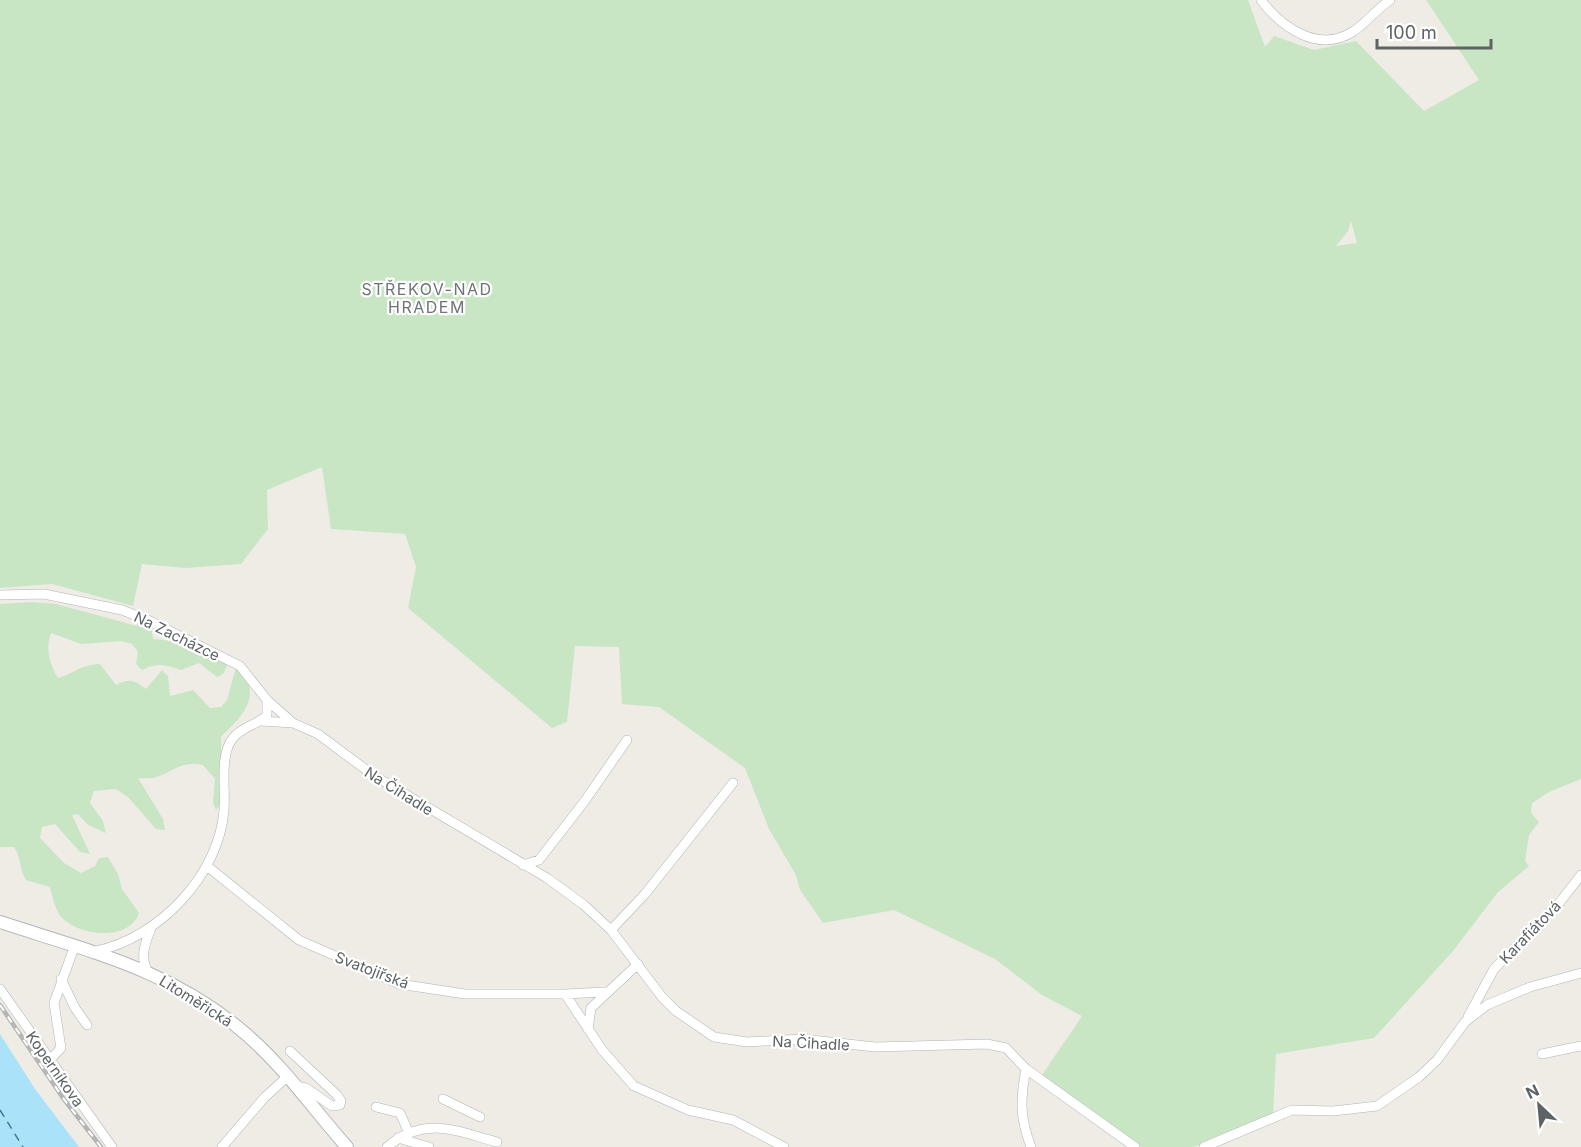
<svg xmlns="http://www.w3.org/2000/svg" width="1581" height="1147" viewBox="0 0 1581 1147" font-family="Inter,sans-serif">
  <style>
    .green { fill: #c8e5c4; fill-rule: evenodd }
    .water { fill: #aae2fa }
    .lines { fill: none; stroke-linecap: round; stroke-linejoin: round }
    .ferry { stroke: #41789b; stroke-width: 1.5; stroke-dasharray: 8 6; stroke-linecap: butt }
    .street-casing { stroke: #b1b4b7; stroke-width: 10 }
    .secondary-casing { stroke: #b2b6ba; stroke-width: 14 }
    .street { stroke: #fff; stroke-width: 9 }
    .secondary { stroke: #fff; stroke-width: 12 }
    .rail-casing { stroke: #b4b5b5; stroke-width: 4.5 }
    .rail { stroke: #fff; stroke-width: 2; stroke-dasharray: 7; stroke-linecap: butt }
    .labels { text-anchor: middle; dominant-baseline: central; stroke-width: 4.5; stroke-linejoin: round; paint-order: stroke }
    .street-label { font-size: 15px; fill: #5d6265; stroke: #fff }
    .neighbourhood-label { font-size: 16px; letter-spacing: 1.5px; fill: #6e7477; stroke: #fff }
  </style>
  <rect width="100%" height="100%" fill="#efece6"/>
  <path class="green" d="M0 0H1248L1265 47 1274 36 1314 50 1356 41 1424 111 1479 80 1426 0H1581V779L1549 792 1532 803 1531 813 1539 822 1529 835 1525 861 1529 866 1498 892 1453 951 1374 1038 1276 1054 1273 1114 1219 1139 1193 1147H1141L1042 1075 1082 1016 1042 995 995 959 894 910 823 923 800 890 796 875 769 829 745 768 659 707 622 704 619 647 575 646 567 722 552 728 408 608 416 567 405 534 331 529 322 467 267 490 268 529 241 564 186 568 142 564 133 606 52 584 0 588ZM1351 221 1357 243 1336 246 1348 231Z
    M32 602 56 604 137 626 139 619 151 627 153 639 173 641 228 664 223 674 217 677 199 663 181 670C166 665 157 662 142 670L136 664 138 652 132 644 121 641 81 644 51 633C45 649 50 664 58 678 76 673 79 665 100 664L116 685C129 678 134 680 146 689L162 670 168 676 170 696 193 690 210 708 221 707 227 700 236 667C239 672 246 677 248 683 257 704 234 724 221 737V804L216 810 213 803 215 779 203 765C181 761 176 770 157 777 152 779 144 778 138 778L163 819 165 830 156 829 128 797 116 789 94 791 90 803 103 821 106 833 88 825 78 814 72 815 90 854 80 852 55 824 42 827 40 838 64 863 81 873 95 866 99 858 108 857 118 874 122 889 139 913C129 943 74 936 59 914 54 905 52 896 50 887L26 880C18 867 22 858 14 847H0V604Z"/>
  <path class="water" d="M0 1034 35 1089 79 1147H0Z"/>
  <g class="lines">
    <path class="ferry" d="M0 1110 23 1147"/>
    <defs>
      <path id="street" d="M1261 0C1282 28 1319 54 1354 31 1367 22 1377 9 1390 0
        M0 595 44 594 122 610 150 621 240 666 267 700 293 723 318 734 373 775 547 878 584 905 611 930 662 997 676 1011 714 1037 747 1042 802 1039 875 1047 987 1044 1006 1048 1026 1069 1135 1147
        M261 721 293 723
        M523 865 539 860 584 802 627 740
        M207 866 299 940 399 984 465 994H565L603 1051 634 1086 688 1110 733 1120 784 1147
        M611 930 645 894 733 783
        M96 951C159 938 219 875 224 810 226 789 219 755 233 738 241 727 258 725 267 715V700
        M147 971C140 955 145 944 151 928
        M61 979 75 1008 87 1025
        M0 989 112 1147
        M565 994 605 992
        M1468 1017 1494 969 1560 902 1581 875
        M588 1029 591 1008 638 964
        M290 1051 337 1095 341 1101 340 1105 332 1106 306 1088 296 1086
        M1542 1054 1581 1046
        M49 1061 61 1048 54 1003 75 945
        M1026 1069C1020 1100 1020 1118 1031 1147
        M443 1099 480 1117
        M376 1107 400 1113 408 1131
        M398 1138 429 1147
        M222 1147 264 1098 288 1076
        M387 1147C423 1115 456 1131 497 1142
        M1204 1147 1292 1110 1333 1111 1377 1106 1419 1077 1437 1060 1465 1022 1487 1005 1530 987 1581 973"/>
      <path id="secondary" d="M0 922C91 952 173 970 247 1035 285 1068 314 1110 347 1147"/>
    </defs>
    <use href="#street" class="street-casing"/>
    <use href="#secondary" class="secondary-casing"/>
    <use href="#street" class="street"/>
    <use href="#secondary" class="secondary"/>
    <defs>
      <path id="rail" d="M0 1005 63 1098 101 1147"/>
    </defs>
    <use href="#rail" class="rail-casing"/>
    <use href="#rail" class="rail"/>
  </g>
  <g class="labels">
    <g class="street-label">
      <text transform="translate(177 636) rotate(26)">Na Zacházce</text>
      <text transform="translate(399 791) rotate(32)">Na Čihadle</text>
      <text transform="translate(1530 932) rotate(-46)">Karafiátová</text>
      <text transform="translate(372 970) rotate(21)">Svatojiřská</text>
      <text transform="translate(196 1001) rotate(32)">Litoměřická</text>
      <text transform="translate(811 1043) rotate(3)">Na Čihadle</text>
      <text transform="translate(55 1069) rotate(55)">Koperníkova</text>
    </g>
    <g class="neighbourhood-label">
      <text x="427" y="289">STŘEKOV-NAD<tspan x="427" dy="18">HRADEM</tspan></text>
    </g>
  </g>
  <g transform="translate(1539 1105) rotate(334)" stroke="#ffffff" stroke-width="4.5" paint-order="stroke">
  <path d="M0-4.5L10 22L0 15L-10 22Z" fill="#5d6265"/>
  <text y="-9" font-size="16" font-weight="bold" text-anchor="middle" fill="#5d6265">N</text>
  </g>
  <path d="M1377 39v9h114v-9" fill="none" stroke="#5d6265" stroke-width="3"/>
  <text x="1386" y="39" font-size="18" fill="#5d6265" stroke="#ffffff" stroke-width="4.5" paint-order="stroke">100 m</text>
</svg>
